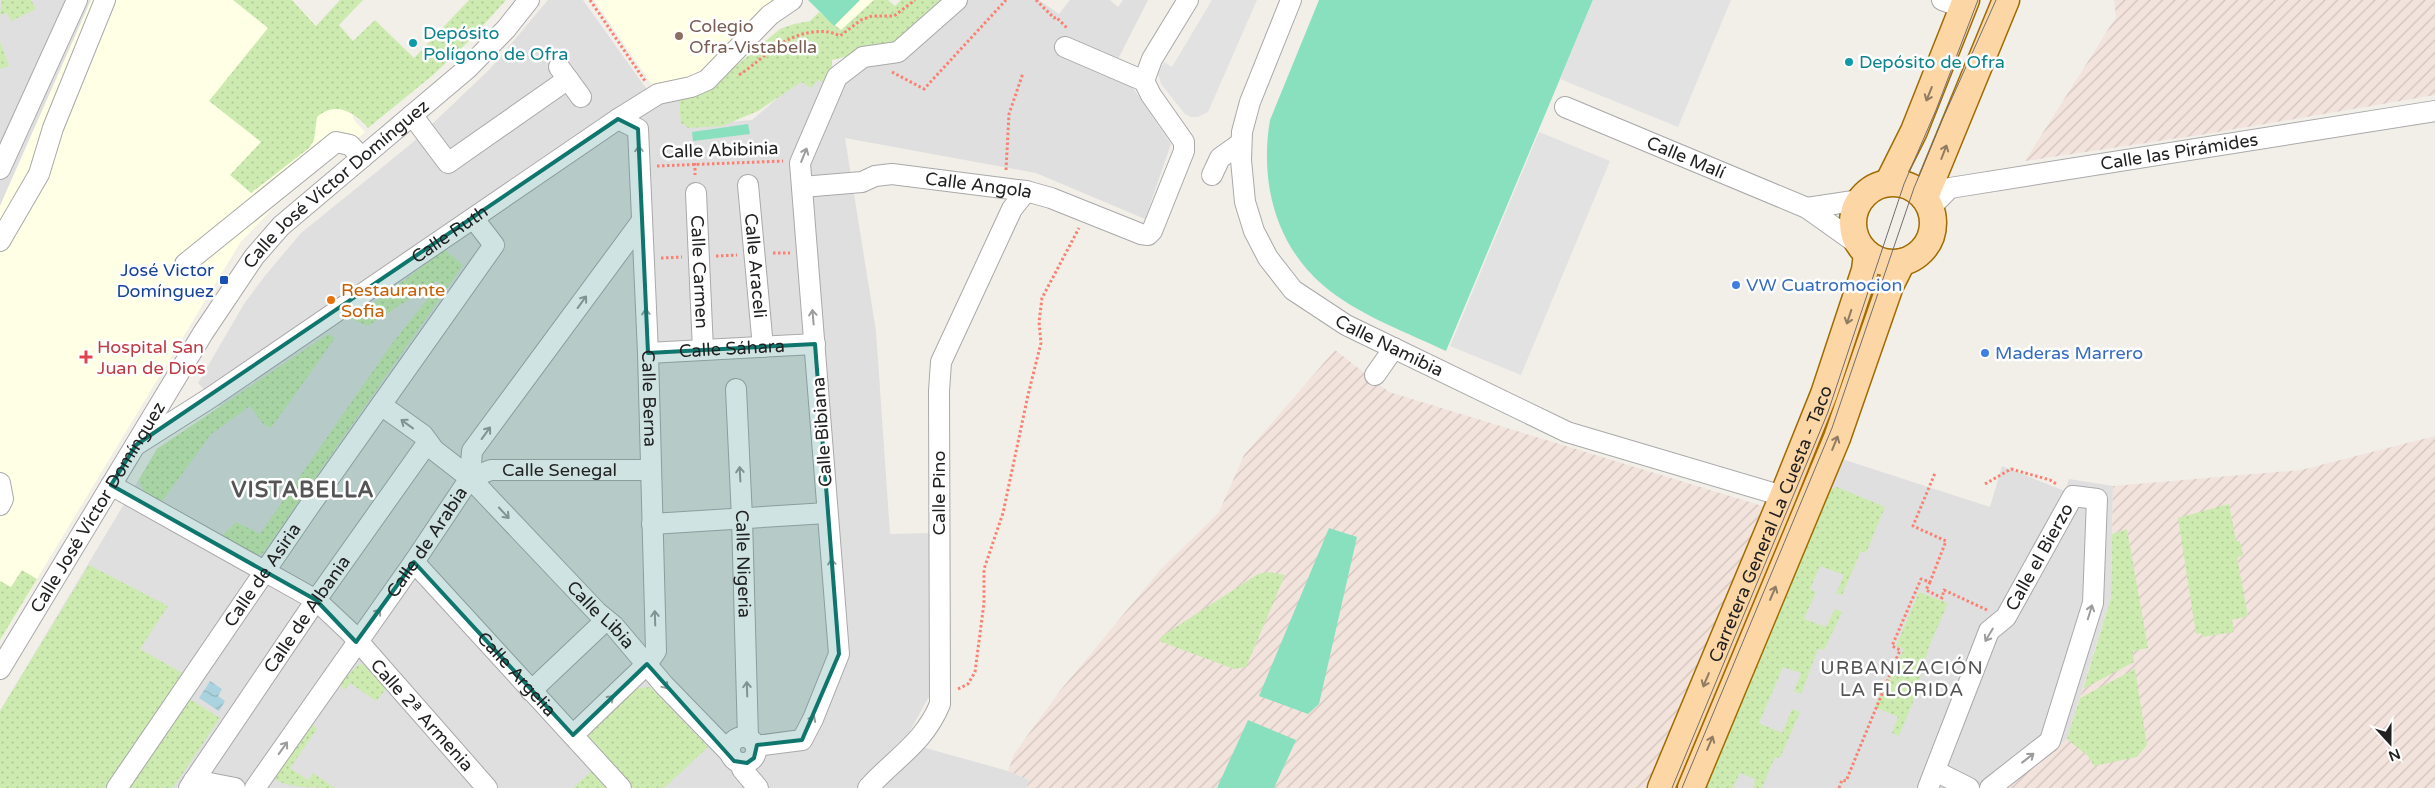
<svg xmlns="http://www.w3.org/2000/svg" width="2435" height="788" viewBox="0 0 2435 788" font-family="'Varela Round',sans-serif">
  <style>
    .residential { fill: #e0dfdf }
    .education { fill: #ffffe5 }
    .military { fill: url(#military-furrows) }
    .garden { fill: url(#garden-dots) }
    .pitch { fill: #88e0be }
    .parking { fill: #e2e2e2 }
    .water { fill: url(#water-waves) }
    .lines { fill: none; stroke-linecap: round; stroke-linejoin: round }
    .minor-casing { stroke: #a9a9a9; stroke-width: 22 }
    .major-casing { stroke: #a06b00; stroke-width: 29 }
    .path { stroke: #fa8072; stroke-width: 3; stroke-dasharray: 2.5 2.5; stroke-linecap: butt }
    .minor { stroke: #fff; stroke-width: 20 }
    .major { stroke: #fcd6a4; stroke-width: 26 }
    .tram { stroke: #707070; stroke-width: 1 }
    .oneway { stroke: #8f7c63 }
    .oneway2 { stroke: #9c9c9c }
    .marked { fill: #0f766e; fill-opacity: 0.2; stroke: #0f766e; stroke-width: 4; stroke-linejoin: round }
    .education-dot { fill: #8d6e63; stroke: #fff; stroke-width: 2 }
    .culture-dot { fill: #0f9aa8; stroke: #fff; stroke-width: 2 }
    .transit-dot { fill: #1a4fb4; stroke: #fff; stroke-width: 2 }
    .shop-dot { fill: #3f7fe0; stroke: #fff; stroke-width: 2 }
    .food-dot { fill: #e8710a; stroke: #fff; stroke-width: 2 }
    .health-dot { fill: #e0444e; stroke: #fff; stroke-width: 2 }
    .labels { text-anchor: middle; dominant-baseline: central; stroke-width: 5; stroke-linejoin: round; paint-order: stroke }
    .education-label { font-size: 18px; fill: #785e54; stroke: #fff; text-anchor: start }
    .culture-label { font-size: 18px; fill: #0d838f; stroke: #fff; text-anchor: start }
    .street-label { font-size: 18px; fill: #222; stroke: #fff }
    .transit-label { font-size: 18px; fill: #164399; stroke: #fff; text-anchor: end }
    .shop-label { font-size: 18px; fill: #366cbe; stroke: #fff; text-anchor: start }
    .food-label { font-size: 18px; fill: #c56008; stroke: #fff; text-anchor: start }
    .health-label { font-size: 18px; fill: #be3a42; stroke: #fff; text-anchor: start }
    .neighbourhood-label { font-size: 19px; letter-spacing: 1px; fill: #555; stroke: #fff }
    .district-label { font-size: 22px; font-weight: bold; letter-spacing: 1px; fill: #555; stroke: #fff }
  </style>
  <defs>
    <pattern id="military-furrows" width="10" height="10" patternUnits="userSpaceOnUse" patternTransform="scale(1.25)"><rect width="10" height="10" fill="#f3e3dd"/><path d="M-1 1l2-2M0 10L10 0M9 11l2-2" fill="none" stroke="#d0c2bd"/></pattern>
    <pattern id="garden-dots" width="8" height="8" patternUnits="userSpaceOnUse" patternTransform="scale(1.25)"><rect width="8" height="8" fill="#cdebb0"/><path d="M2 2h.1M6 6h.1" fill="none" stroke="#b0c997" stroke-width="1.8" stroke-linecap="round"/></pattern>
    <pattern id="water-waves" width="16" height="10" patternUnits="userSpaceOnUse" patternTransform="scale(1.25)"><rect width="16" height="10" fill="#aad3df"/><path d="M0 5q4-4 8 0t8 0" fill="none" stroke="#92b5bf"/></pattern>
  </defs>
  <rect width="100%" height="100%" fill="#f2efe9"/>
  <path class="residential" d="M0 0H91L0 206Z
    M548 0H583L648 91 677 83 693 125 752 120 802 77 901 51 953 0H1039L1059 14 1070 0H1110L1118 7 1123 0H1148L1116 63 1171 144 1145 219 1036 173 845 138 876 331 890 534 932 533V691L904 742 1008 771 1030 780 1027 788H0V711L157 449 220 407 198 383 244 304 264 277 301 233 411 144 490 69Z
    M1842 459 1990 507 2002 466 2065 491 2069 479 2113 486 2111 597 2067 739 2004 788H1704Z"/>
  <path class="education" d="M91 0H292L343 54 354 120 365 132 273 208 240 243 0 640V206Z
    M594 0H775L701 72 655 89Z
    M808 0H874L839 32Z"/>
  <path class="military" d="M2114 0H2435V95L2206 134 2025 161 2116 17Z
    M1335 350 1389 392 1769 508 1652 788H1027L1029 780 1008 771 1014 754 1059 692 1161 569 1219 512 1244 455Z
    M2435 436V788H2004L2067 739 2111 598 2113 486 2301 470Z"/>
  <path class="garden" d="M2 0H31L36 9 11 21 7 13 0 15Z
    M233 0H292L316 26 340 0H363L339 25 353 41 375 20 414 58 469 0H506L468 42 433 75 368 128C354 111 335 101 317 117L314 140 309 148 251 193 230 175 261 142 209 101 268 28Z
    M874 0H888L895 6 901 0H950L898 45 832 60V76L828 84 818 80 811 88 801 82 758 111 722 126 688 128 684 124H681L679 99 731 70 780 29 794 24 810 21 819 12 841 30Z
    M0 41 9 66 0 69Z
    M445 250 463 265 263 553 254 556 218 540 236 522 260 534 391 345 440 283 437 281 368 326 352 319Z
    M328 334 335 338 271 428 263 424 250 406 211 434 160 504 146 497 139 480 157 449Z
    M1837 487 1885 507 1866 553 1861 551 1842 595 1836 593 1844 575 1820 566 1810 589 1816 592 1804 619 1826 627 1835 609 1842 612 1824 650 1818 649 1801 694 1794 691 1801 673 1783 667 1759 723 1782 733 1792 709 1800 712 1780 758 1775 757 1762 788H1753L1755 779 1740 773 1733 788H1706L1826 491Z
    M2229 504 2236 541H2240L2243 556 2237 557 2248 616 2232 620 2234 632 2202 637 2201 633 2196 634 2178 518Z
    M2127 529 2148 648 2133 651 2134 662 2083 689 2111 598 2112 534Z
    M89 565 168 606 140 649 184 674 107 788H0V711Z
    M22 570 37 579 0 640V581L11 587Z
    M1268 572 1285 575 1246 667 1234 669 1159 641 1162 636 1258 574Z
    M1919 592 1948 603 1929 647 1913 702 1899 736 1892 733 1898 717 1875 707 1904 649 1896 646Z
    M363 664 386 689 376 701 350 683 345 690 339 685 358 665Z
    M2135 669 2147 745 2137 757 2094 766 2088 756 2067 739 2080 698Z
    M650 687 708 747 664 788H632L591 744 588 732 594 725 638 688Z
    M190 699 220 718 173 788H130Z
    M311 723 317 729 290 768 308 780 313 773 335 788C318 788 287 788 275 779L276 772Z
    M593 770 609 788H573Z"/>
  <path class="pitch" d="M808 0H860L834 26Z
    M1319 0H1593L1446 351C1408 333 1364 317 1330 291 1277 250 1259 185 1270 120Z
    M748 124 750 134 693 141 692 132Z
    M1329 528 1357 537 1319 704 1308 714 1259 696Z
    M1248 720 1296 740 1274 788H1217Z"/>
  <path class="parking" d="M1212 0H1257L1208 112 1198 117H1191L1185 114 1161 84 1158 73 1164 62 1172 67Z
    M1593 0H1731L1678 127 1560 79Z
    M1539 132 1610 161 1521 375 1450 346Z"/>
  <path class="water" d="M210 681 222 689 218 696 225 701 219 711 199 698Z"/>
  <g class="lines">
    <defs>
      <g id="minor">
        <path id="s1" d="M1291 0 1250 102 1242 132 1241 160 1245 202 1254 231 1268 258 1293 290 1346 325 1567 432 1783 496"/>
        <path d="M1942 0 1963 8"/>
        <path d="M559 67 581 97"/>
        <path d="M1144 81 1152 59 1188 0"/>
        <path id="s2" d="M1565 107 1807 208 1859 245"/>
        <path d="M412 115 448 163 568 79"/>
        <path d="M618 119 658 94 691 87 707 80 770 15 792 0"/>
        <path d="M0 169 77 0"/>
        <path d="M1212 175 1220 158 1241 143"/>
        <path id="s3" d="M748 185 763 347"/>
        <path id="s4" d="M802 187 862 182 875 176 892 174 1026 191 1051 198 1141 234 1148 235 1152 231 1184 151V142L1151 95 1144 81 1065 47"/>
        <path id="s5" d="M696 193 703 350"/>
        <path id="s6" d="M1931 207 1950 188 2435 111"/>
        <path d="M1807 208 1860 200"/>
        <path d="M0 241 39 174 53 128 105 0"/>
        <path d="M185 264 336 142 350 145 362 158"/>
        <path id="s7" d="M648 353 815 344"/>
        <path d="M1375 375 1394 348"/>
        <path id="s8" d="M736 389 742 518 748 738"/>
        <path id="s9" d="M381 405 423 435 434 450 470 478 597 612 614 626 664 685 730 753"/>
        <path id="s10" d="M136 445 210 398 618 119 638 129 648 353 656 651 647 664 573 735"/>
        <path id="s11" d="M470 478 491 470H650"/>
        <path d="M0 483 3 499 0 505"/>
        <path d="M111 485 316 600 350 632 487 788"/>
        <path d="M652 524 827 513"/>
        <path id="s12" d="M414 562 621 788"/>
        <path id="s13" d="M0 669 203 333 254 257 281 226 468 68 506 29 529 0"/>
        <path d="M531 691 606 620"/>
        <circle cx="743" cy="750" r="13"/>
        <path d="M756 746 802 740 813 719 839 654 800 163 837 77 863 57 898 52 957 0"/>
        <path d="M742 764V769L758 788"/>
        <path d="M1935 771 1969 788"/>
        <path d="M194 780 235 788"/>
        <path id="s14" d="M117 788 306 511 494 245 474 219"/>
        <path id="s15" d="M189 788 316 600 428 442"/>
        <path id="s16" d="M255 788 414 562 470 478 472 451 641 222"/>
        <path d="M868 788C895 758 924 743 940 704L939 391 941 362 1012 209 1026 191"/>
        <path id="s17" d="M1928 788 1989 631 2006 617 2073 496 2097 499 2093 603 2050 741 1990 788"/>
      </g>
      <g id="major">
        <circle cx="1893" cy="223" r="40"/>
        <path d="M1888 183 1914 131 1966 0"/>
        <path d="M1925 197 2006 0"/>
        <path id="s18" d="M1661 788 1783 496 1824 394 1865 270 1867 254"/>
        <path d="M1691 788 1837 438 1890 286 1902 262"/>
      </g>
    </defs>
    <use href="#minor" class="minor-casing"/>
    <use href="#major" class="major-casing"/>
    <path class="path" d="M590 0 645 81
      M1036 0 1054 18 1056 17 1067 28
      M892 72 924 89 1006 0
      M739 75C765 58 781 36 813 32 823 31 830 31 840 36L861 20 872 16H894L915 0
      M695 163V175
      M657 166 783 161
      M1006 170 1009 114 1023 73
      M773 253H790
      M716 256 737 255
      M661 258 682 257
      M1985 484 2011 469 2050 480 2058 485
      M1930 582 1926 590 1942 598 1944 590 1987 610
      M958 689 968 684 975 672 984 603V569L1003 513 1028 395 1041 343 1039 322 1042 298 1079 228
      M1839 788 1842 780 1846 781 1900 650 1892 646 1921 579 1930 582 1946 541 1913 526 1935 473"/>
    <use href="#minor" class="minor"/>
    <use href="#major" class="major"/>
    <path class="tram" d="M1672 788 1828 412 1904 184 1936 110 1978 0
      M1682 788 1832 428 1914 188 1943 118 1996 0"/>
  </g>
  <defs><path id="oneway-shaft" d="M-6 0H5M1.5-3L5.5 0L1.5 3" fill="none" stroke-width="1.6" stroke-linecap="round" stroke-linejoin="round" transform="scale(1.25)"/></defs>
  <g class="oneway">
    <use href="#oneway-shaft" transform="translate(1929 94) rotate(112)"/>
    <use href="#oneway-shaft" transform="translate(1944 152) rotate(-69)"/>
    <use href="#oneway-shaft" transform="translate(1849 317) rotate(108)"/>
    <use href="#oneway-shaft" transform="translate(1835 443) rotate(-68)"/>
    <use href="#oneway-shaft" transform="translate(1773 593) rotate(-67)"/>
    <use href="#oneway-shaft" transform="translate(1706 680) rotate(113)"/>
    <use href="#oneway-shaft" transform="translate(1710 743) rotate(-67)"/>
  </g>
  <g class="oneway2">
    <use href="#oneway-shaft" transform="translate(639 153) rotate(-92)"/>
    <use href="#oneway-shaft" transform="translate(804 155) rotate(-68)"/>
    <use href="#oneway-shaft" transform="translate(582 302) rotate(-54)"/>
    <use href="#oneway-shaft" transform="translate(646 316) rotate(-93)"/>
    <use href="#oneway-shaft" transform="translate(813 317) rotate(-95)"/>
    <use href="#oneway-shaft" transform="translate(407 424) rotate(-144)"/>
    <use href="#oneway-shaft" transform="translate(486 433) rotate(-54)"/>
    <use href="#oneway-shaft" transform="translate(740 474) rotate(-93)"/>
    <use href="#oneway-shaft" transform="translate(504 513) rotate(47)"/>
    <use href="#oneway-shaft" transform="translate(832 566) rotate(-95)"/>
    <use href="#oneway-shaft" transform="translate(2090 612) rotate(-73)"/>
    <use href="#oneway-shaft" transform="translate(376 615) rotate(-54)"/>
    <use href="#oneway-shaft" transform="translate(655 618) rotate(-92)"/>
    <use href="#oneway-shaft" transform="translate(1989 635) rotate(121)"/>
    <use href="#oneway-shaft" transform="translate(663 683) rotate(49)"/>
    <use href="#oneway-shaft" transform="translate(747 689) rotate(-92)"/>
    <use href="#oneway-shaft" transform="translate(608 701) rotate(-43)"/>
    <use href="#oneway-shaft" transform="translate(811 722) rotate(-64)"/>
    <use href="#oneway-shaft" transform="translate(283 748) rotate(-55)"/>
    <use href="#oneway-shaft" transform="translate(2028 758) rotate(-38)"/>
  </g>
  <path class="marked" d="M618 119 638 129 648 353 815 344 839 654 802 740 757 745 754 758 747 763 734 761 647 664 573 735 414 562 356 642 316 600 111 485 136 445Z"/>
  <circle class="education-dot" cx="679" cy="36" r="5"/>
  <g class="culture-dot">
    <circle cx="413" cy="43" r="5"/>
    <circle cx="1849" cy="62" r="5"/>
  </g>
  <rect class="transit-dot" x="219" y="275" width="10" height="10" rx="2.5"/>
  <g class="shop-dot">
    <circle cx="1736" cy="285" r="5"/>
    <circle cx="1985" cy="353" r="5"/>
  </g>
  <circle class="food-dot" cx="331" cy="300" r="5"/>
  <path class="health-dot" d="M83.5 349.5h5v5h5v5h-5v5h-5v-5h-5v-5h5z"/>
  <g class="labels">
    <g class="education-label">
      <text x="689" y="26">Colegio<tspan x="689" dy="21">Ofra-Vistabella</tspan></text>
    </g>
    <g class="culture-label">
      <text x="423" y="33">Depósito<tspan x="423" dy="21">Polígono de Ofra</tspan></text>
      <text x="1859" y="62">Depósito de Ofra</text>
    </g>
    <g class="street-label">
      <text transform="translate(720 150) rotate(-2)">Calle Abibinia</text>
      <text stroke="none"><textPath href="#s6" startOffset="259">Calle las Pirámides</textPath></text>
      <text stroke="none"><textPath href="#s2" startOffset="131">Calle Malí</textPath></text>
      <text stroke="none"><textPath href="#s13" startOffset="594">Calle José Víctor Domínguez</textPath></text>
      <text stroke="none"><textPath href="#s4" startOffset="179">Calle Angola</textPath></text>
      <text stroke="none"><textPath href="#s10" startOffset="378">Calle Ruth</textPath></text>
      <text stroke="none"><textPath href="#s3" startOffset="81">Calle Araceli</textPath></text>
      <text stroke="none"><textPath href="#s5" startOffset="79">Calle Carmen</textPath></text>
      <text stroke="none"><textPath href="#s1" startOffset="424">Calle Namibia</textPath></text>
      <text stroke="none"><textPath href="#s7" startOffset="84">Calle Sáhara</textPath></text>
      <text stroke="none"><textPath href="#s10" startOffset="874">Calle Berna</textPath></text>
      <text transform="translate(822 432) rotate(-94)">Calle Bibiana</text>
      <text stroke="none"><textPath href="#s11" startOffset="91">Calle Senegal</textPath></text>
      <text transform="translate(939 493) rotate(-90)">Calle Pino</text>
      <text stroke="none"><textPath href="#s13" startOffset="189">Calle José Víctor Domínguez</textPath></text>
      <text stroke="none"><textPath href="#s18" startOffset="286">Carretera General La Cuesta - Taco</textPath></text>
      <text stroke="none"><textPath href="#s16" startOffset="300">Calle de Arabia</textPath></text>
      <text stroke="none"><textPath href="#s17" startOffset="259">Calle el Bierzo</textPath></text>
      <text stroke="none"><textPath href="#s8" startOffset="175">Calle Nigeria</textPath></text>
      <text stroke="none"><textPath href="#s14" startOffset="258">Calle de Asiria</textPath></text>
      <text stroke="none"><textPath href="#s15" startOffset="210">Calle de Albania</textPath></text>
      <text stroke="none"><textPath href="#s9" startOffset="305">Calle Libia</textPath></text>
      <text stroke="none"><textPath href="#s12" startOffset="152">Calle Argelia</textPath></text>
      <text transform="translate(422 715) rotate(48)">Calle 2ª Armenia</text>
    </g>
    <g class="transit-label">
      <text x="214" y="270">José Victor<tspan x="214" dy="21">Domínguez</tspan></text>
    </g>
    <g class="shop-label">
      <text x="1746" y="285">VW Cuatromocion</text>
      <text x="1995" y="353">Maderas Marrero</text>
    </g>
    <g class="food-label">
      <text x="341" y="290">Restaurante<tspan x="341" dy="21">Sofia</tspan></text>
    </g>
    <g class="health-label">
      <text x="97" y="347">Hospital San<tspan x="97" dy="21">Juan de Dios</tspan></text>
    </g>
    <g class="neighbourhood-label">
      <text x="1902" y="668">URBANIZACIÓN<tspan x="1902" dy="22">LA FLORIDA</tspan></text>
    </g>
    <g class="district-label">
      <text x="303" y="490">VISTABELLA</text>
    </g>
  </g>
  <g transform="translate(2390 743) rotate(159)" stroke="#ffffff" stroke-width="4" paint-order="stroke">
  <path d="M0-4L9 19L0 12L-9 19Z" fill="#222222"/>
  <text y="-8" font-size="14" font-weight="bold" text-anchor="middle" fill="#222222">N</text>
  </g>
</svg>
